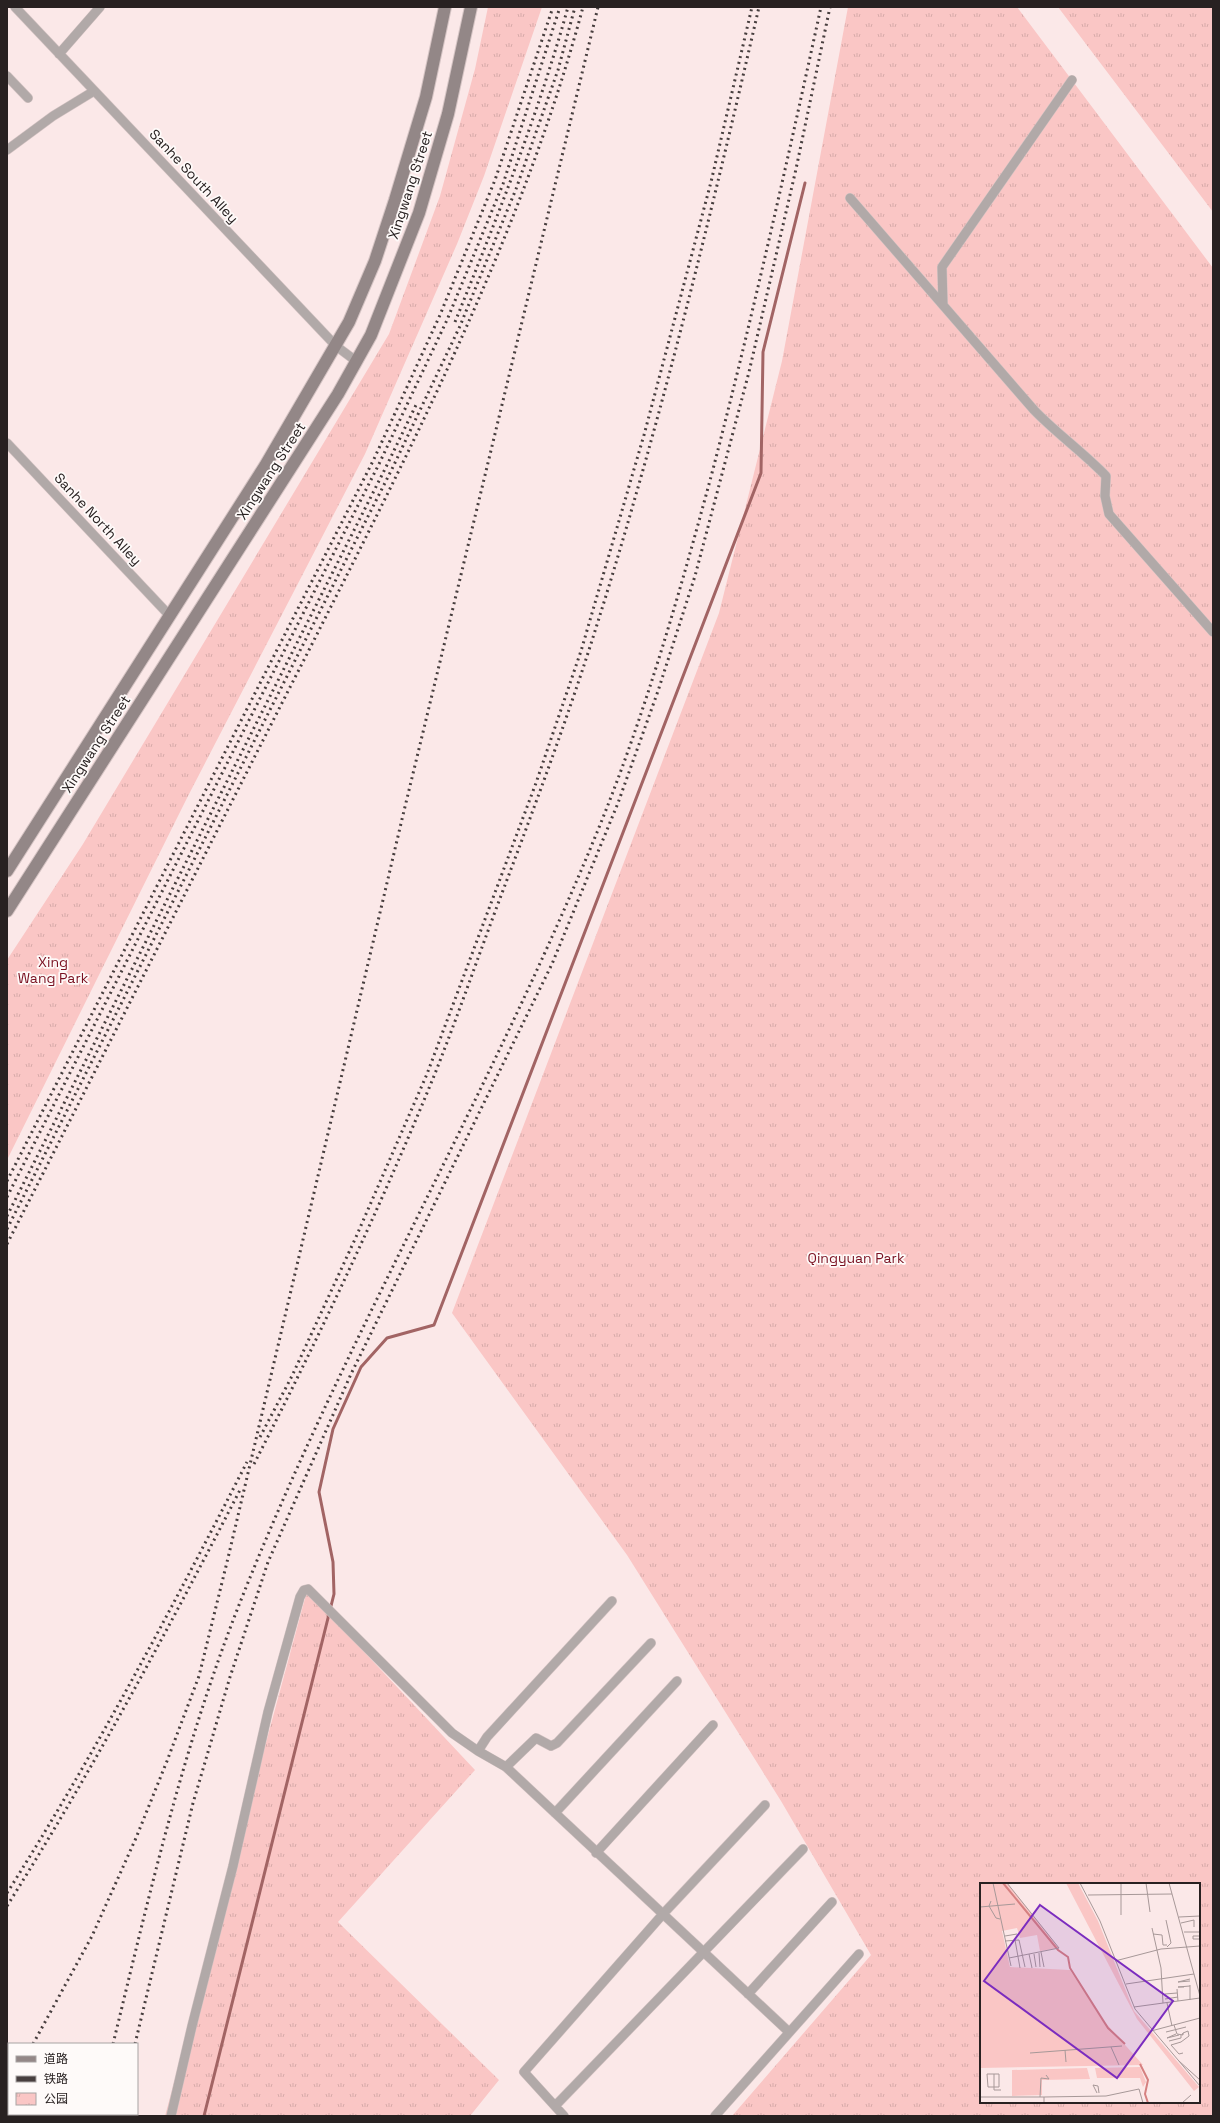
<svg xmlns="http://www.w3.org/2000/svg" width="1220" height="2123" viewBox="0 0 1220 2123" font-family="'Space Grotesk','Noto Sans SC',sans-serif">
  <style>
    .park { fill: url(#park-tufts); fill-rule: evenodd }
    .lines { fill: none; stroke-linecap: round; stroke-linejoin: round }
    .stream { stroke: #a26464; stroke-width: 3 }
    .minor-casing { stroke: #d5c4c4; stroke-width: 10 }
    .secondary-casing { stroke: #d5c4c4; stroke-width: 14 }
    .minor { stroke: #b1a9a8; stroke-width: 9 }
    .secondary { stroke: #938787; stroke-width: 12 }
    .rail { stroke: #473e3e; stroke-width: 3; stroke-dasharray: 2 4; stroke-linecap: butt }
    .labels { text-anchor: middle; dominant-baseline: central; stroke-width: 3.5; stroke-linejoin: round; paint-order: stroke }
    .street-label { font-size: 14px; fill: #282121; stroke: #fefaf9 }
    .park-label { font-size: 14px; fill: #7a1121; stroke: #fefaf9 }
    .inset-river { fill: none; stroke: #d68080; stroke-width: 2 }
    .inset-road { fill: none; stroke: #a79898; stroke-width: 1 }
    .view { fill: #7b2cbf; fill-opacity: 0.15; stroke: #7b2cbf; stroke-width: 2 }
    .inset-edge { fill: none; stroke: #282121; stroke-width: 2 }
  </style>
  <defs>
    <pattern id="park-tufts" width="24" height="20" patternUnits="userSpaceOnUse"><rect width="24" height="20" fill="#fac6c5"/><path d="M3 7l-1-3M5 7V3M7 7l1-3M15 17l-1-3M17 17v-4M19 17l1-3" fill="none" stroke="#d6aaa9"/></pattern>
  </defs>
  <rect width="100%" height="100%" fill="#fbe8e8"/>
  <path class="park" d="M488 7H542L484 176 457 244 365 454 187 798 7 1160V960L83 844 389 334 440 196 475 69Z
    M848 7H1017L1213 268V2116H732L871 1955 781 1801 627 1555 452 1313 719 613 782 361ZM981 1884H1199V2102H981Z
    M1058 7H1213V212Z
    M307 1591 475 1770 338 1922 499 2080 470 2116H165Z"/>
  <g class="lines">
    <path class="stream" d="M204 2116 334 1594 333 1562 319 1492 333 1429 361 1367 387 1338 434 1325 761 473 763 352 805 183"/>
    <defs>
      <path id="minor" d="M15 7 336 346 356 361
        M59 54 100 7
        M7 76 28 98
        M7 150 53 116 94 91
        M850 198 1034 410C1056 433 1083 452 1106 476L1105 496 1109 514 1213 632
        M943 305 942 267 1072 80
        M7 443 169 615
        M478 1751 487 1737 612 1601
        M506 1767 536 1738 551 1746 557 1743 651 1643
        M555 1813 677 1681
        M596 1853 713 1725
        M748 1994 832 1902
        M556 2105 803 1849
        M171 2116 192 2026 233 1866 268 1712 300 1597 304 1590 308 1589 452 1733 478 1751 506 1767 789 2032
        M564 2116 524 2072 663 1914 765 1805
        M715 2116 859 1954"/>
      <path id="secondary" d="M7 871 265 466 349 322 375 261 395 200 426 97 445 7
        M7 911 338 394 371 335 419 213 448 114 471 7"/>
    </defs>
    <use href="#minor" class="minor-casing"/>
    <use href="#secondary" class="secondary-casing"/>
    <use href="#minor" class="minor"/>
    <use href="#secondary" class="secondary"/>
    <path class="rail" d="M455 322C497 218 538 115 568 7
      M7 1181 374 459 440 315 495 180 553 7
      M7 1197 379 464 447 320 503 184 560 7
      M7 1216 386 467 416 405
      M7 1229 392 469 460 326 516 189 558 70 575 7
      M7 1244C108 1046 208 848 309 650 414 442 522 234 583 7
      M260 1437 292 1376 356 1237 427 1074 536 783 581 651 644 435 711 182 752 7
      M254 1464C319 1337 380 1208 434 1076 457 1018 477 960 499 901 530 819 561 736 588 653 656 441 709 224 759 7
      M7 1893C95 1754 172 1608 247 1462
      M7 1906C92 1771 168 1630 241 1488
      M33 2044 92 1936 136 1838 167 1761 199 1676 228 1558 403 815 598 7
      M113 2044C149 1896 183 1747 239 1605 344 1339 492 1091 600 825 646 711 680 592 712 473 752 319 787 163 821 7
      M135 2044 193 1803 230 1677 268 1562 351 1374 552 964 618 803 658 691 695 576 749 372 796 169 830 7
      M7 2088 9 2085
      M96 2116 97 2114
      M118 2116V2114"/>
  </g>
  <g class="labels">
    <g class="street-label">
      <text transform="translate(194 176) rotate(47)">Sanhe South Alley</text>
      <text transform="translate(410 185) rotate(-72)">Xingwang Street</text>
      <text transform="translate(271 471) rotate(-57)">Xingwang Street</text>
      <text transform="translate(98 519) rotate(47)">Sanhe North Alley</text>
      <text transform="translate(96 744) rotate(-57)">Xingwang Street</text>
    </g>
    <g class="park-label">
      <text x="53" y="962">Xing<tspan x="53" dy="16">Wang Park</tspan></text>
      <text x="856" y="1258">Qingyuan Park</text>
    </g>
  </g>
  <g transform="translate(980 1883)">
    <rect width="220" height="220" fill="#fbe8e8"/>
    <path d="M0 0H27L79 65 60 68 57 52 40 55 37 45 22 48 30 84 90 87 122 136 163 182 0 185ZM86 0H98L118 38 154 128 219 204 214 208 157 136ZM160 184 166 199 163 204 160 195H117L115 185ZM107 185 110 196 62 197V212L32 213V187Z" fill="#fac6c5"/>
    <path class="inset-river" d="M23 0 78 67 88 74 90 85 128 145 145 161M160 181 168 197 165 211 168 220"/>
    <path class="inset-road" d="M13 0 31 83M27 0 79 65 29 75M100 0 120 38 155 126 220 203M141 0V32M166 0 170 29M189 0 220 113M108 12 192 11M11 18 9 23 16 35 20 36M0 24 35 21M199 34 220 33M186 37 191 60 187 64M201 40 214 37V44M172 45 181 85 183 120M204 49H220M173 51 182 52 183 62H187M25 53 37 51M220 53H213V56H220M35 57 40 85M25 58 39 57 45 84M61 69 64 84M59 70 60 84M49 71 52 85M54 71 56 84M135 78 181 66 220 63M210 96 198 99 210 98M146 101 214 91M204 104H198L210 103M197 106 198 118M185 111 197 110M185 116 198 114M210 117V102M187 120 192 143M154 124 220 115M194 142 197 151 203 152V150L202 152M171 148 220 135M186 149 206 144M196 151 187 155 199 152M189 158 201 155V152M131 164 139 182M85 167 86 179M50 170 142 163M203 170 199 171 191 162 201 159 209 153 208 148 203 150M199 178 220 197M7 191H19V204H8ZM14 191V207H21M117 210 113 202 118 203 119 210M0 214H64M60 214 61 195 69 196 66 192M64 220V214L126 213 159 206 163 220M202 220 211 212"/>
    <path class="view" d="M60 22 193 118 137 195 4 98Z"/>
    <rect width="220" height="220" class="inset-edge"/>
  </g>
  <rect width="1220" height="2123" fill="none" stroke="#282121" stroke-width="16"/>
  <rect x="8" y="2043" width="130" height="72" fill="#fefaf9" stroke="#a8a3a3"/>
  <rect x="16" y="2056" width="20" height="6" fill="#938787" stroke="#a8a3a3"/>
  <text x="44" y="2063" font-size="12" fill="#282121">道路</text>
  <rect x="16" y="2076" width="20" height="6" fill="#473e3e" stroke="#a8a3a3"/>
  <text x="44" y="2083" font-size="12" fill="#282121">铁路</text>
  <rect x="16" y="2093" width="20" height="12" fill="url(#park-tufts)" stroke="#a8a3a3"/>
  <text x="44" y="2103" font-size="12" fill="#282121">公园</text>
</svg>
